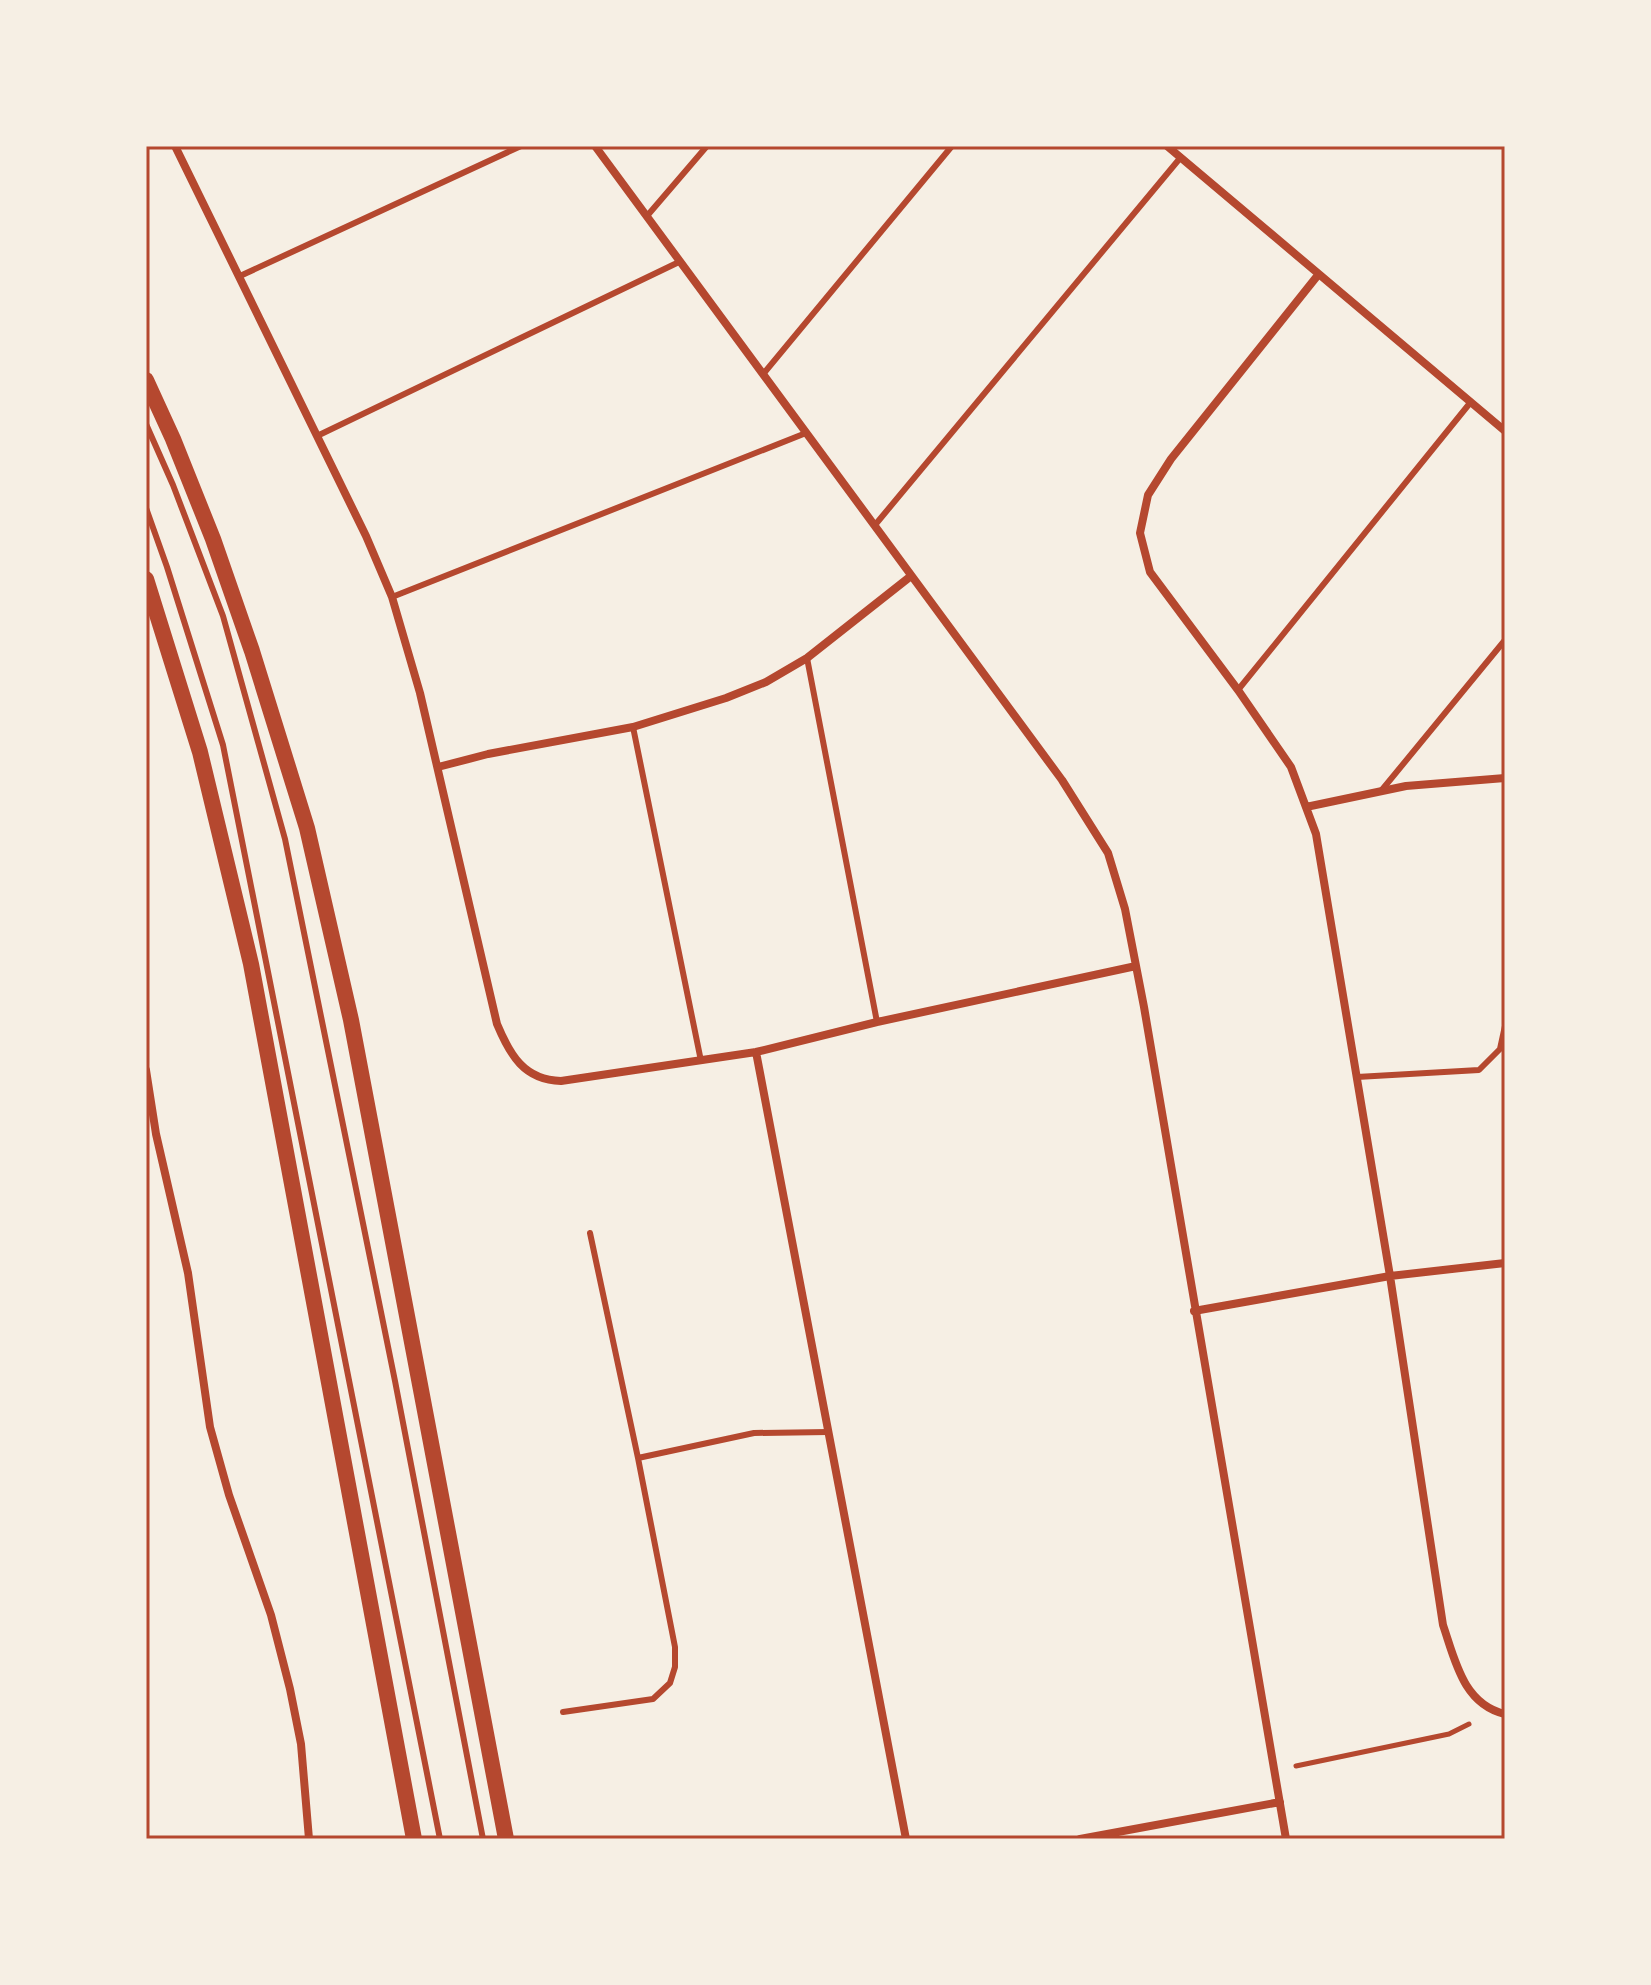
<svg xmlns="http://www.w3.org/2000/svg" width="1651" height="1985" viewBox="0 0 1651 1985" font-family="'IBM Plex Sans',sans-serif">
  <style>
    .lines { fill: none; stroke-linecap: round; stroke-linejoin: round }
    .path { stroke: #b5482f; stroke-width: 5 }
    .service { stroke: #b5482f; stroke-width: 6 }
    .minor { stroke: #b5482f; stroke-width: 8 }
    .secondary { stroke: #b5482f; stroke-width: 16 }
    .neatline { fill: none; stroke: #b5482f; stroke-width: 3 }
  </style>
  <rect width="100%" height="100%" fill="#f6efe4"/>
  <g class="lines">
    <path class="path" d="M1296 1766 1449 1734 1469 1724"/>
    <path class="service" d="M647 216 707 146
      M240 276 521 146
      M764 373 952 146
      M146 424 173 485 223 616 285 839 395 1381 483 1839
      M317 436 679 262
      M146 508 167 567 223 745 440 1839
      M875 525 1181 157
      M392 597 806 433
      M807 658 877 1022
      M1238 690 1470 403
      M633 727 701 1061
      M1381 791 1505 640
      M1357 1077 1479 1070 1500 1049 1505 1026
      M638 1458 754 1433 828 1432
      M563 1712 653 1699 670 1683 675 1667V1647L638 1458 590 1233"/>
    <path class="minor" d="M175 146 366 536 392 597 420 693 497 1024C510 1055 524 1080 561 1081L756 1052 877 1022 1136 966
      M595 146 1062 780 1108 853 1125 909 1144 1007 1286 1839
      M1167 146 1505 431
      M1318 275 1171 459 1148 495 1140 533 1150 572 1238 690 1291 767 1316 834 1390 1276 1443 1625C1455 1660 1463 1704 1505 1714
      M438 767 488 754 633 727 726 698 766 682 807 658 911 576
      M1306 807 1406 786 1505 778
      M756 1052 906 1839
      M146 1070 156 1134 188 1273 210 1427 229 1495 271 1615 290 1689 301 1744 309 1839
      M1194 1311 1390 1276 1505 1263
      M1080 1839 1280 1802"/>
    <path class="secondary" d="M146 380 173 439 213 539 252 651 307 828 351 1020 506 1839
      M146 579 200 752 251 964 414 1839"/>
  </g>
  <rect width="1651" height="1985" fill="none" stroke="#f6efe4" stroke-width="296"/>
  <rect x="148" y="148" width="1355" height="1689" class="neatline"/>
</svg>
